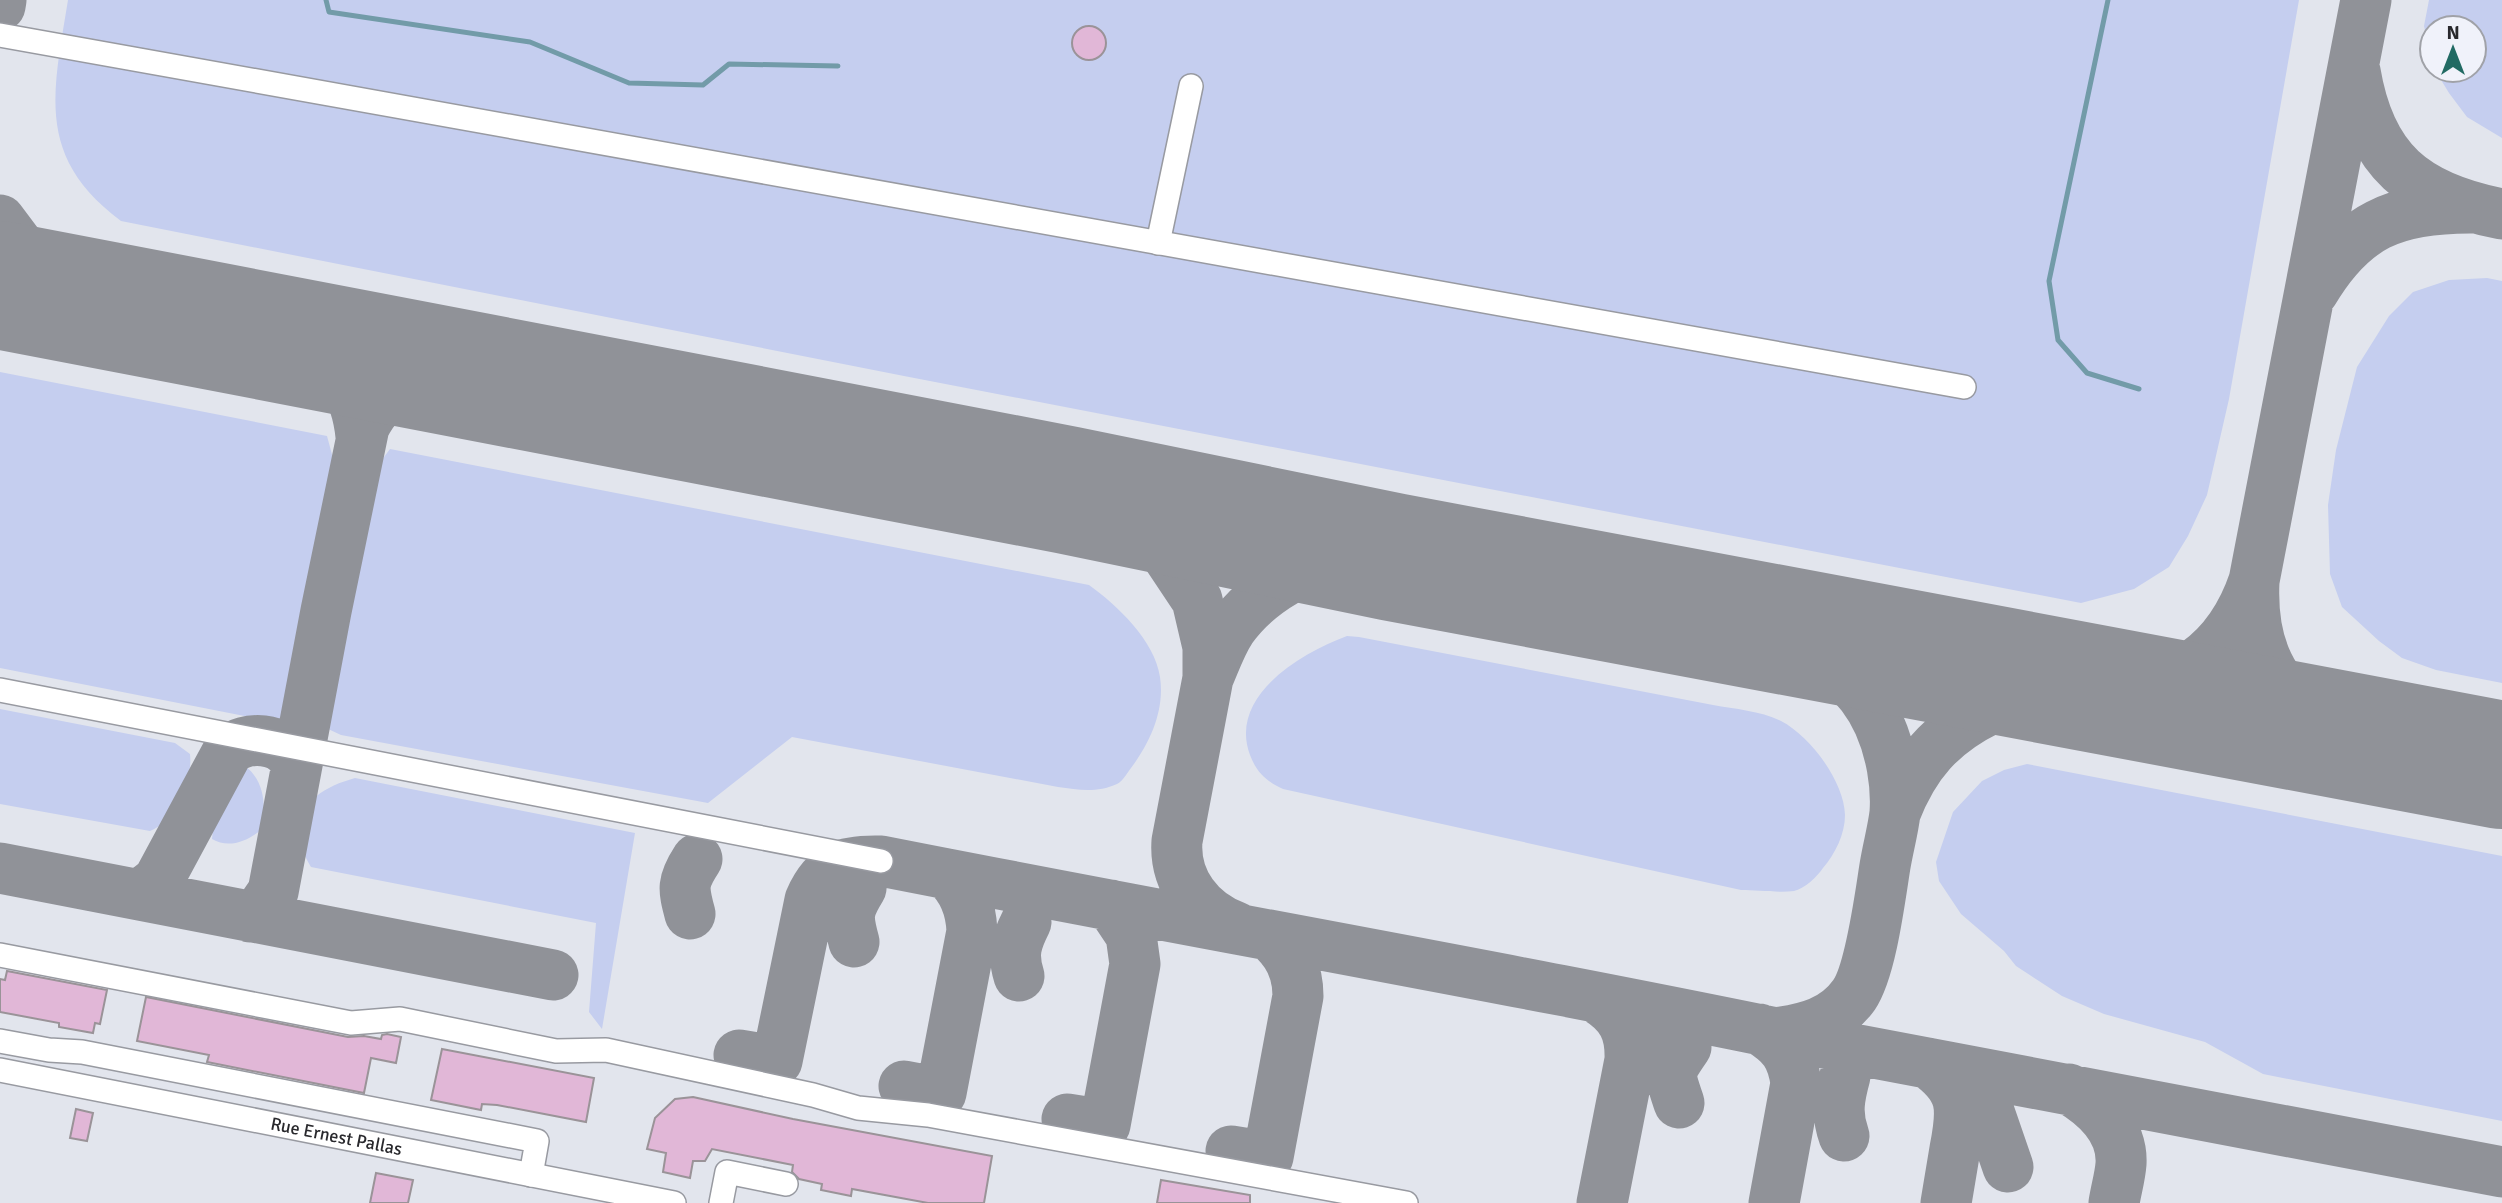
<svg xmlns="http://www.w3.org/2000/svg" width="2502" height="1203" viewBox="0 0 2502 1203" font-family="Signika,sans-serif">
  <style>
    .green { fill: #c5ceef }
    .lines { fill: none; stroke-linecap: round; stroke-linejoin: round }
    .stream { stroke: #729ba8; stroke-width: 5 }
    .taxiway { stroke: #909298; stroke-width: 51 }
    .runway { stroke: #909298; stroke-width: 128 }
    .building { fill: #e1b7d7; stroke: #9a9398; stroke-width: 2 }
    .minor-casing { stroke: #989aa1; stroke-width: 26 }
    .minor { stroke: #fff; stroke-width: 23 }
    .labels { text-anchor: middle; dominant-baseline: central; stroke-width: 5; stroke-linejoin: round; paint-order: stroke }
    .street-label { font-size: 18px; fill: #29292d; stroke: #f0f2fa }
  </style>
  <rect width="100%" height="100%" fill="#e2e5ed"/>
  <path class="green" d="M68 0H2299L2229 399 2207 495 2188 536 2169 567 2134 589 2081 603 904 376 121 221C35 157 53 93 68 0Z
    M2429 0H2502V138L2467 117 2449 93 2435 70H2474V28H2432V60L2424 26Z
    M2487 278 2502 281V683L2436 670 2402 658 2379 641 2342 607 2330 574 2328 505 2336 450 2357 367 2389 316 2413 292 2449 280Z
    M0 372 327 436 334 462 315 599 293 709 286 719 275 722 0 668Z
    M390 449 1089 585C1117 605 1155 641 1160 677 1165 710 1150 743 1131 768 1127 773 1123 781 1117 784 1097 793 1079 790 1058 787L792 737 708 803 341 735 326 728 322 709 364 509 381 461Z
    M1347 636 1359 637 1713 705C1735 709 1761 711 1781 721 1810 736 1844 781 1845 815 1845 834 1835 854 1823 868 1817 877 1804 889 1794 891 1778 893 1757 890 1741 890L1283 789C1266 781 1257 773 1250 755 1228 696 1301 653 1347 636Z
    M0 709 175 743 190 754C193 781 176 821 150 831L0 804Z
    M2027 764 2502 856V1121L2263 1074 2205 1042 2104 1014 2062 996 2016 966 2004 951 1961 914 1939 881 1936 862 1953 812 1982 781 2004 770Z
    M245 766C265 781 266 807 262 829 248 841 229 849 212 839L213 829 234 772 239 767Z
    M355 778 635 833 602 1029 589 1012 596 923 311 867C307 860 301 850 300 842 295 803 323 787 355 778Z"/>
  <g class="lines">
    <path class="stream" d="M326 0 329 12 530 42 629 83 703 85 729 64 838 66
      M2108 0 2049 281 2058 340 2087 373 2139 389"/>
    <path class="taxiway" d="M0 6 1 0
      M2355 71C2370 161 2414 197 2502 214
      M0 220 27 256 51 278 109 307
      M2313 292C2353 225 2394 208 2470 208
      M293 343C336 362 356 388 361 436
      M1067 490 1114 510 1153 539 1167 555 1197 600 1208 647V678L1177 841C1174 881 1200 914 1236 927
      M1208 678C1215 662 1221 644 1231 629 1258 591 1308 562 1355 557 1367 556 1380 557 1393 557
      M2359 738C2284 709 2250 663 2254 581L2366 0
      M1895 813C1914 764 1941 733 1988 710 1999 705 2011 698 2022 695 2047 688 2072 690 2096 691 2174 692 2229 655 2254 581
      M0 868 553 975
      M140 895 158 881 228 751C246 735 282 737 294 760
      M690 914C683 888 682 882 697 859
      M250 917 260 911 273 892 326 611 364 427C387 380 426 375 473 378
      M854 942C847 916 847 911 861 888
      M1019 976C1012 954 1016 942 1026 922
      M1598 999C1622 1014 1631 1031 1630 1060 1640 1032 1655 1020 1684 1015
      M1759 1029C1783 1044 1792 1055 1796 1083L1774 1203
      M1775 1033C1806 1029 1835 1022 1854 995 1871 970 1880 897 1885 866 1888 848 1893 830 1895 813 1897 784 1891 751 1879 724 1860 680 1820 654 1780 630
      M739 1055 777 1061 810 900C825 865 845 860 881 861 1205 925 1530 981 1853 1049L2502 1172
      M1928 1063C1964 1089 1963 1108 1955 1149 1952 1167 1949 1185 1946 1203
      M904 1086 941 1093 972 931C971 909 964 889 947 874
      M2069 1089C2096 1105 2123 1130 2121 1164 2120 1177 2116 1190 2114 1203
      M1679 1103C1669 1073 1668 1073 1686 1047
      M1987 1106 2008 1167
      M1067 1119 1105 1125 1135 964 1131 935 1111 905
      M1844 1136C1836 1114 1839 1098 1845 1076
      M1231 1151 1268 1157 1298 996C1298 970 1288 951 1269 935
      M1602 1203 1630 1060"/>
    <path class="runway" d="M0 285 1067 490 1393 557 2502 765"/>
  </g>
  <path class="building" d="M1072 43a17 17 0 1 1 34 0a17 17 0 1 1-34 0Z
    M7 971 107 990 100 1024 95 1023 93 1033 59 1027V1023L0 1012V979L5 980Z
    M146 997 348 1037 364 1036 381 1039 382 1035 387 1034 401 1037 396 1063 371 1058 364 1093 207 1062 209 1055 137 1041Z
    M442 1049 594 1078 586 1122 497 1105 482 1104 481 1110 431 1100Z
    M693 1097 793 1119 992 1156 984 1203H928L852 1189 851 1196 821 1190 822 1184 799 1179 792 1172 793 1165 712 1149 705 1161H693L690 1178 663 1172 666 1153 647 1149 655 1118 675 1099Z
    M76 1109 93 1113 87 1141 70 1138Z
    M376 1173 413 1180 408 1203H370Z
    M1161 1180 1250 1195V1203H1157Z"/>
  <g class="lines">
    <defs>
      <g id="minor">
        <path d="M0 35 1964 387"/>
        <path d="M1158 243 1191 86"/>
        <path d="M0 690 881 861"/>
        <path d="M0 955 351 1023 400 1019 556 1051 606 1050 813 1095 858 1108 928 1115 1406 1203"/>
        <path d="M0 1041 49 1050 82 1052 537 1141 531 1175"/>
        <path id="s1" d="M0 1070 674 1203"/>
        <path d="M721 1203 727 1172 786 1184"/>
      </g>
    </defs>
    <use href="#minor" class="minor-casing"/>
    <use href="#minor" class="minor"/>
  </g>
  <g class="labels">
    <g class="street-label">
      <text stroke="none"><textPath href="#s1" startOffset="343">Rue Ernest Pallas</textPath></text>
    </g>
  </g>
  <g transform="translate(2453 49)"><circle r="33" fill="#f0f2fa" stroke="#a0a2a8" stroke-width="2"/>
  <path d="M0-5L12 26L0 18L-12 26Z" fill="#216a63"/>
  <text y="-10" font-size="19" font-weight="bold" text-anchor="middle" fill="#29292d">N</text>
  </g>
</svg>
